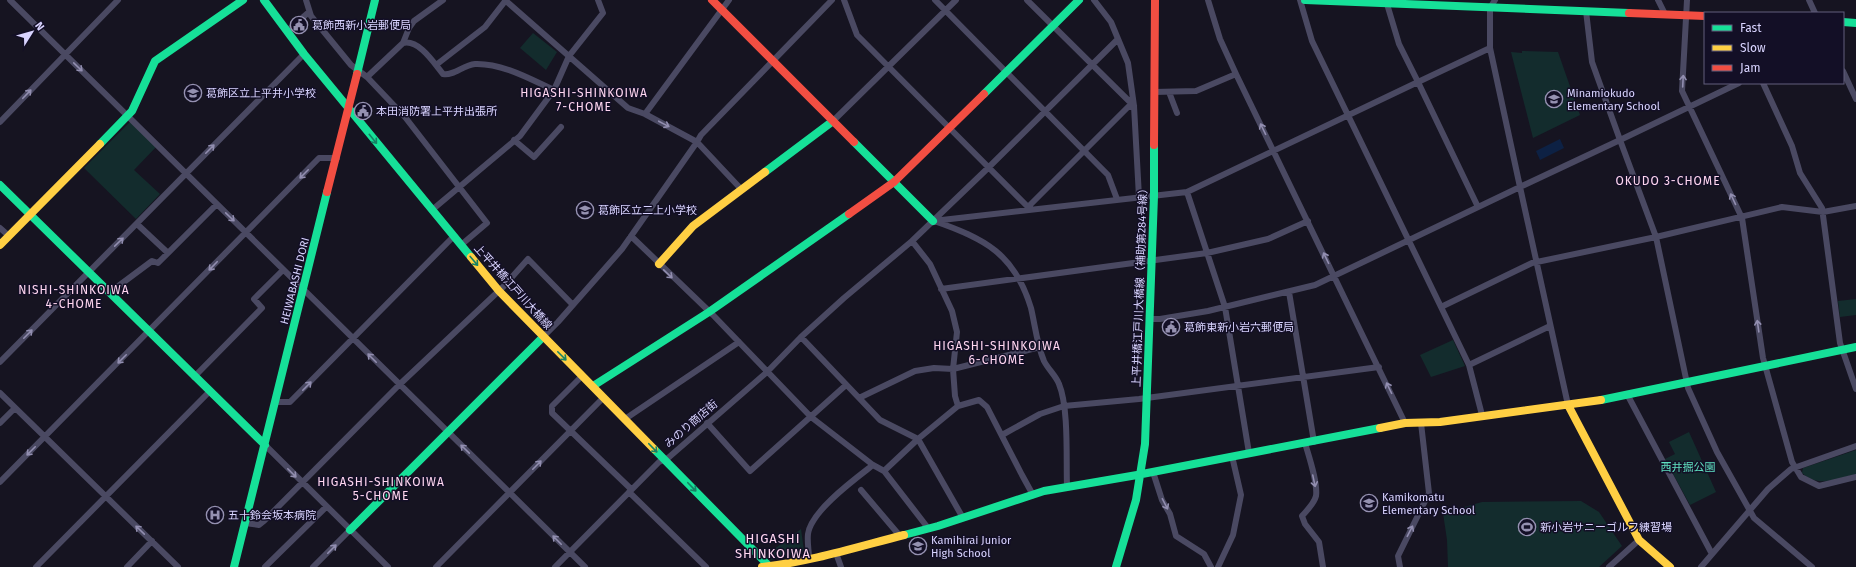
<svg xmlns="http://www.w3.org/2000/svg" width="1856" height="567" viewBox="0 0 1856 567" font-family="'Fira Sans','Noto Sans JP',sans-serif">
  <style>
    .green { fill: #132c2d }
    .water { fill: #0d2144 }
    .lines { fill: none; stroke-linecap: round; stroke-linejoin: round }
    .street { stroke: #4a4962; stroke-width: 6 }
    .fast { stroke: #16e098; stroke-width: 8 }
    .slow { stroke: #ffcf43; stroke-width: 8 }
    .jam { stroke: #f24e42; stroke-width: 8 }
    .oneway { stroke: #928eb0 }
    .oneway2 { stroke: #158265 }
    .labels { text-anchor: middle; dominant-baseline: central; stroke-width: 3; stroke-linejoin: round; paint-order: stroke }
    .poi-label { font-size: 11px; fill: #d9d4ff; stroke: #130f26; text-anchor: start }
    .street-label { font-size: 11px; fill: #d9d4ff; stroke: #130f26 }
    .park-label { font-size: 11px; fill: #5fe0c0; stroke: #130f26 }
    .neighbourhood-label { font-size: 12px; letter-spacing: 1px; fill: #ffd6f0; stroke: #130f26 }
    .quarter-label { font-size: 13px; letter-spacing: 1px; fill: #ffd6f0; stroke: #130f26 }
  </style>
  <rect width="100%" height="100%" fill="#161421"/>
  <path class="green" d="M533 33 557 52 546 70 520 48Z
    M1522 51 1558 52 1580 115 1533 138 1511 52 1522 53Z
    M131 121 157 146 134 170 160 194 136 219 84 168Z
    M1856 299V315L1840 317 1838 301Z
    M1453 340 1465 366 1431 377 1420 355Z
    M1689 432 1716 492 1690 505 1665 459 1675 454 1669 442Z
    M1856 450V474C1836 479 1819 488 1802 473L1803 468Z
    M1581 501 1599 512 1622 546 1599 567H1448L1447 540 1443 513 1482 502Z
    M801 529 804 551 769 561 765 556Z"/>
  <path class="water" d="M1560 139 1564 148 1540 160 1536 151Z"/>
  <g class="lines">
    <path class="street" d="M10 0 585 567
      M306 0 311 16 351 65 367 77 405 117 487 223 461 245
      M505 0 628 108 645 114 697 142 741 189
      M844 0 857 35 1028 207
      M935 0 1108 175 1117 199
      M1027 0 1134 106
      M1094 0 1111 22 1128 63 1134 106 1139 197
      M1208 0 1220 39 1236 74 1405 423
      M1300 0 1312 41 1441 307
      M1495 0 1490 8V48L1520 187 1620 140 1592 62 1586 11
      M1658 0 1665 14
      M1687 0 1682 91 1742 218 1763 358 1792 462 1801 477 1819 486 1856 477
      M1809 0 1815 13
      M287 31 309 12
      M403 43C419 39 434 63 443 74 454 76 463 65 475 64 502 63 530 79 554 90
      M436 65 485 27 506 0
      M1843 71 1856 99
      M367 77 403 43 409 28 414 21 443 0
      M1739 83 1620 140 1656 237 1782 207 1823 212 1856 206
      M1763 83 1792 146 1800 173 1822 208 1840 343 1856 389
      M1154 92 1196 91 1236 74
      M1169 92 1177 113
      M645 114 729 0
      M833 121 956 0
      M0 122 118 0
      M514 140 534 157 561 127
      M1187 192 1225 307 1249 453
      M1478 207 1418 82 1490 48
      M1028 209V207L1128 107 1134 106
      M432 210 520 136 554 90 569 56 603 13 598 0
      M933 221 1187 192 1418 82 1399 44 1387 4
      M934 221C984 238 1015 254 1031 308 1035 325 1037 345 1044 361 1048 369 1056 376 1059 384 1069 408 1066 460 1067 487
      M137 224 168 253
      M0 228 9 236
      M631 236 713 315 811 417 873 465 884 471 928 528
      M912 241 930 264 952 311 957 332 953 369 955 396 958 406
      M941 289 1207 253 1268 239 1308 221
      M1289 292 1314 442
      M109 293 152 261 158 263 217 204
      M1150 319H1160L1208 311 1315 285 1520 187 1568 405
      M1550 326 1469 365 1441 307 1532 263 1656 237 1688 388 1717 452 1754 518 1812 567
      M543 337 558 322 622 249 697 142 701 135 832 0
      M801 337 880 420 918 439 963 518
      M0 362 304 54
      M1469 365 1482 415
      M582 376 552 406V413L631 489
      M194 377 262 308 254 299 283 270
      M0 393 178 567
      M1627 394 1712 554
      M859 398 915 371 934 368 953 369 1040 347
      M275 402H290L453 237
      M625 419 739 342
      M0 423 15 408
      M707 423 750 471 846 385
      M1002 435 1040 414 1064 406 1139 399 1379 367
      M1305 443C1309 457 1318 483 1316 496 1314 504 1307 510 1302 516L1305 524 1319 542 1323 567
      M265 445 388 567
      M884 471 918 439 958 406 979 400 987 407 1022 475 1033 495
      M1153 472 1162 500 1170 514 1176 536 1204 554 1211 567
      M0 482 319 158H337
      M861 490 900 536
      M629 492 706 567
      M245 523 259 525 264 521 399 385 504 286 528 259 573 305
      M836 553 841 567
      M809 559C809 551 807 542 808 534 811 511 855 479 873 465
      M36 567 209 392
      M127 567 152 541
      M265 567 326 507
      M313 567 350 530
      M436 567 603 398
      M555 567 659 462 668 458 767 372 801 337 844 298 912 241 988 168 1118 39
      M1218 567 1233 535 1241 495 1232 456
      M1400 567 1398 556 1429 493 1421 423
      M1609 567 1639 540
      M1701 567 1768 489 1791 469 1856 446"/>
    <path class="fast" d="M264 0 304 54 471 257
      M1305 0 1629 13
      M1843 22 1856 23
      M357 74 375 0
      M984 94 1079 0
      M854 142 933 221
      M100 144 132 111 155 61 243 0
      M765 172 833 121
      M0 185 265 445
      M593 386 709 312 849 214
      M1601 400 1856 347
      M654 449 770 567
      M350 530 543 337
      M904 535 938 526 1044 491 1137 475 1380 428
      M234 567 327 192
      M1116 567 1136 500 1145 444 1154 196V145"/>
    <path class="slow" d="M0 245 100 144
      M471 257 499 291 654 449
      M659 264 693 226 765 172
      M1568 405 1639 540 1670 567
      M1380 428 1405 423 1440 422 1601 400
      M762 567C810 562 857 547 904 535"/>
    <path class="jam" d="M712 0 854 142
      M1629 13 1705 16
      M1154 145 1155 0
      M327 192 357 74
      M849 214 894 182 984 94"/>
  </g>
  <defs><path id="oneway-shaft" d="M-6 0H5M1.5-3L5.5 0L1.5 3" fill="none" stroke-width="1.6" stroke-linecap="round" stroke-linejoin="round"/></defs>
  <g class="oneway">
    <use href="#oneway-shaft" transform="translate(78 67) rotate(44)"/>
    <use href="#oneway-shaft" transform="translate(1683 81) rotate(-87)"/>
    <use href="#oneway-shaft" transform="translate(27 94) rotate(-46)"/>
    <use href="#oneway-shaft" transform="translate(664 124) rotate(28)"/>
    <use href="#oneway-shaft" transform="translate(1263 129) rotate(-116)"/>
    <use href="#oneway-shaft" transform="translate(210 149) rotate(-45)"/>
    <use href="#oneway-shaft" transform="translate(304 174) rotate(135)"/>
    <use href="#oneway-shaft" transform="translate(1733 199) rotate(-115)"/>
    <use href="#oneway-shaft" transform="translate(230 217) rotate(44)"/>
    <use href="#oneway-shaft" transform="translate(119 242) rotate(-44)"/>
    <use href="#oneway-shaft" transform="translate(1326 258) rotate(-116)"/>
    <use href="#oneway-shaft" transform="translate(213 266) rotate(134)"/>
    <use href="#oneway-shaft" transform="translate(668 274) rotate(44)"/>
    <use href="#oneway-shaft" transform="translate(1758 326) rotate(-98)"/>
    <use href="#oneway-shaft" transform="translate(28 334) rotate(-45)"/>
    <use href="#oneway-shaft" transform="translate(372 358) rotate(-135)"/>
    <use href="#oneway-shaft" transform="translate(122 359) rotate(135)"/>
    <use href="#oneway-shaft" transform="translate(307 386) rotate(-45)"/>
    <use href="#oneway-shaft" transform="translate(1389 388) rotate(-116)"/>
    <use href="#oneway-shaft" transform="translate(465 449) rotate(-136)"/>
    <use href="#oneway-shaft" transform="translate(31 451) rotate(135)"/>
    <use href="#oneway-shaft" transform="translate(537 465) rotate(-45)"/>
    <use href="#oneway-shaft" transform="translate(292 473) rotate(45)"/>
    <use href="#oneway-shaft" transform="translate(1314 481) rotate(78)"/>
    <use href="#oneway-shaft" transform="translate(1165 504) rotate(63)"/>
    <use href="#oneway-shaft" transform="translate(140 530) rotate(-136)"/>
    <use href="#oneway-shaft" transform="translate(1410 531) rotate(-63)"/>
    <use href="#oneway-shaft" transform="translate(557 540) rotate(-135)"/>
    <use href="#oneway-shaft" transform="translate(332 549) rotate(-45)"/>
  </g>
  <g class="oneway2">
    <use href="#oneway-shaft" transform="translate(373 139) rotate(51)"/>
    <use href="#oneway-shaft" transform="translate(474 261) rotate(50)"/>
    <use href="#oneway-shaft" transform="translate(562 356) rotate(45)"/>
    <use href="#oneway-shaft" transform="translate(653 448) rotate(46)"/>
    <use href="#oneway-shaft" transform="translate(692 487) rotate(46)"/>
  </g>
  <defs>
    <symbol id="civic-ring" viewBox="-11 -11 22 22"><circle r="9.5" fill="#130f26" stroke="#9591b1" stroke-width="1.5"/><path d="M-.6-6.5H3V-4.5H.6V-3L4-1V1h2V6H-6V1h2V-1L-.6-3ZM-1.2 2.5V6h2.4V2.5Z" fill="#9591b1"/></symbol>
    <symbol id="school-ring" viewBox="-11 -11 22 22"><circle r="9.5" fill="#130f26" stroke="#9591b1" stroke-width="1.5"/><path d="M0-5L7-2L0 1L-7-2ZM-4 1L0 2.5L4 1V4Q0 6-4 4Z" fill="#9591b1"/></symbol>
    <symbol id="hospital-ring" viewBox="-11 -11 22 22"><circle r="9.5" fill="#130f26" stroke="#9591b1" stroke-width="1.5"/><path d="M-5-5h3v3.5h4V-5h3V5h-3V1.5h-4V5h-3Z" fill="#9591b1"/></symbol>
    <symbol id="stadium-ring" viewBox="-11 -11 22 22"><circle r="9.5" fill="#130f26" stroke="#9591b1" stroke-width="1.5"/><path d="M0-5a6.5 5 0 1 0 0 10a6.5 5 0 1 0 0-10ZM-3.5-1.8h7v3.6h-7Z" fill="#9591b1"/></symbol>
  </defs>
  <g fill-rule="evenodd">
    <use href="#civic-ring" x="289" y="15" width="20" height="20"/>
    <use href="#school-ring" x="183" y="83" width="20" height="20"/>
    <use href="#school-ring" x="1544" y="89" width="20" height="20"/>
    <use href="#civic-ring" x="353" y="101" width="20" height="20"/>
    <use href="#school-ring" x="575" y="200" width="20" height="20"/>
    <use href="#civic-ring" x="1161" y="317" width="20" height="20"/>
    <use href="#school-ring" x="1359" y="493" width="20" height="20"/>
    <use href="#hospital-ring" x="205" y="505" width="20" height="20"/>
    <use href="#stadium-ring" x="1517" y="517" width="20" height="20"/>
    <use href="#school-ring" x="908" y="536" width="20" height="20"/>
  </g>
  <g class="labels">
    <g class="poi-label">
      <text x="312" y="25">葛飾西新小岩郵便局</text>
      <text x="206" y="93">葛飾区立上平井小学校</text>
      <text x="1567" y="93">Minamiokudo<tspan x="1567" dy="13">Elementary School</tspan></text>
      <text x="376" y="111">本田消防署上平井出張所</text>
      <text x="598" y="210">葛飾区立二上小学校</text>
      <text x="1184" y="327">葛飾東新小岩六郵便局</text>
      <text x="1382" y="497">Kamikomatu<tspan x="1382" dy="13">Elementary School</tspan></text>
      <text x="228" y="515">五十鈴会坂本病院</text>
      <text x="1540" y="527">新小岩サニーゴルフ練習場</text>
      <text x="931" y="540">Kamihirai Junior<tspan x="931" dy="13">High School</tspan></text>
    </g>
    <g class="street-label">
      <text transform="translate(295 281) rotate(-76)">HEIWABASHI DORI</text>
      <text transform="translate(1140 285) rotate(-88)">上平井橋江戸川大橋線（補助第284号線）</text>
      <text transform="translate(513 287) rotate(48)">上平井橋江戸川大橋線</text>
      <text transform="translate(691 424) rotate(-41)">みのり商店街</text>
    </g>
    <g class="park-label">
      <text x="1688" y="467">西井掘公園</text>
    </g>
    <g class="neighbourhood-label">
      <text x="584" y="93">HIGASHI-SHINKOIWA<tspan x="584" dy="14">7-CHOME</tspan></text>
      <text x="1668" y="181">OKUDO 3-CHOME</text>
      <text x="74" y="290">NISHI-SHINKOIWA<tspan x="74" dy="14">4-CHOME</tspan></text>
      <text x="997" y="346">HIGASHI-SHINKOIWA<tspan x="997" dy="14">6-CHOME</tspan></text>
      <text x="381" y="482">HIGASHI-SHINKOIWA<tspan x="381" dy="14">5-CHOME</tspan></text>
    </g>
    <g class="quarter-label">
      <text x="773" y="538">HIGASHI<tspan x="773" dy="15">SHINKOIWA</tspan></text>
    </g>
  </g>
  <rect x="1704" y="12" width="140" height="72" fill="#130f26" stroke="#625e7d"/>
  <rect x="1712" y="25" width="20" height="6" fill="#16e098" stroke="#625e7d"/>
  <text x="1740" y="32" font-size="12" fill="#d9d4ff">Fast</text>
  <rect x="1712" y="45" width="20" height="6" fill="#ffcf43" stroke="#625e7d"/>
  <text x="1740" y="52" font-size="12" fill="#d9d4ff">Slow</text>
  <rect x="1712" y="65" width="20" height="6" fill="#f24e42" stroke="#625e7d"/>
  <text x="1740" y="72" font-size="12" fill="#d9d4ff">Jam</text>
  <g transform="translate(32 32) rotate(53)" stroke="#130f26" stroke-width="3" paint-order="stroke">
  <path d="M0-3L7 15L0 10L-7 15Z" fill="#d9d4ff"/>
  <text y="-6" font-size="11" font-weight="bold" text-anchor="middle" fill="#d9d4ff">N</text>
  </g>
</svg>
